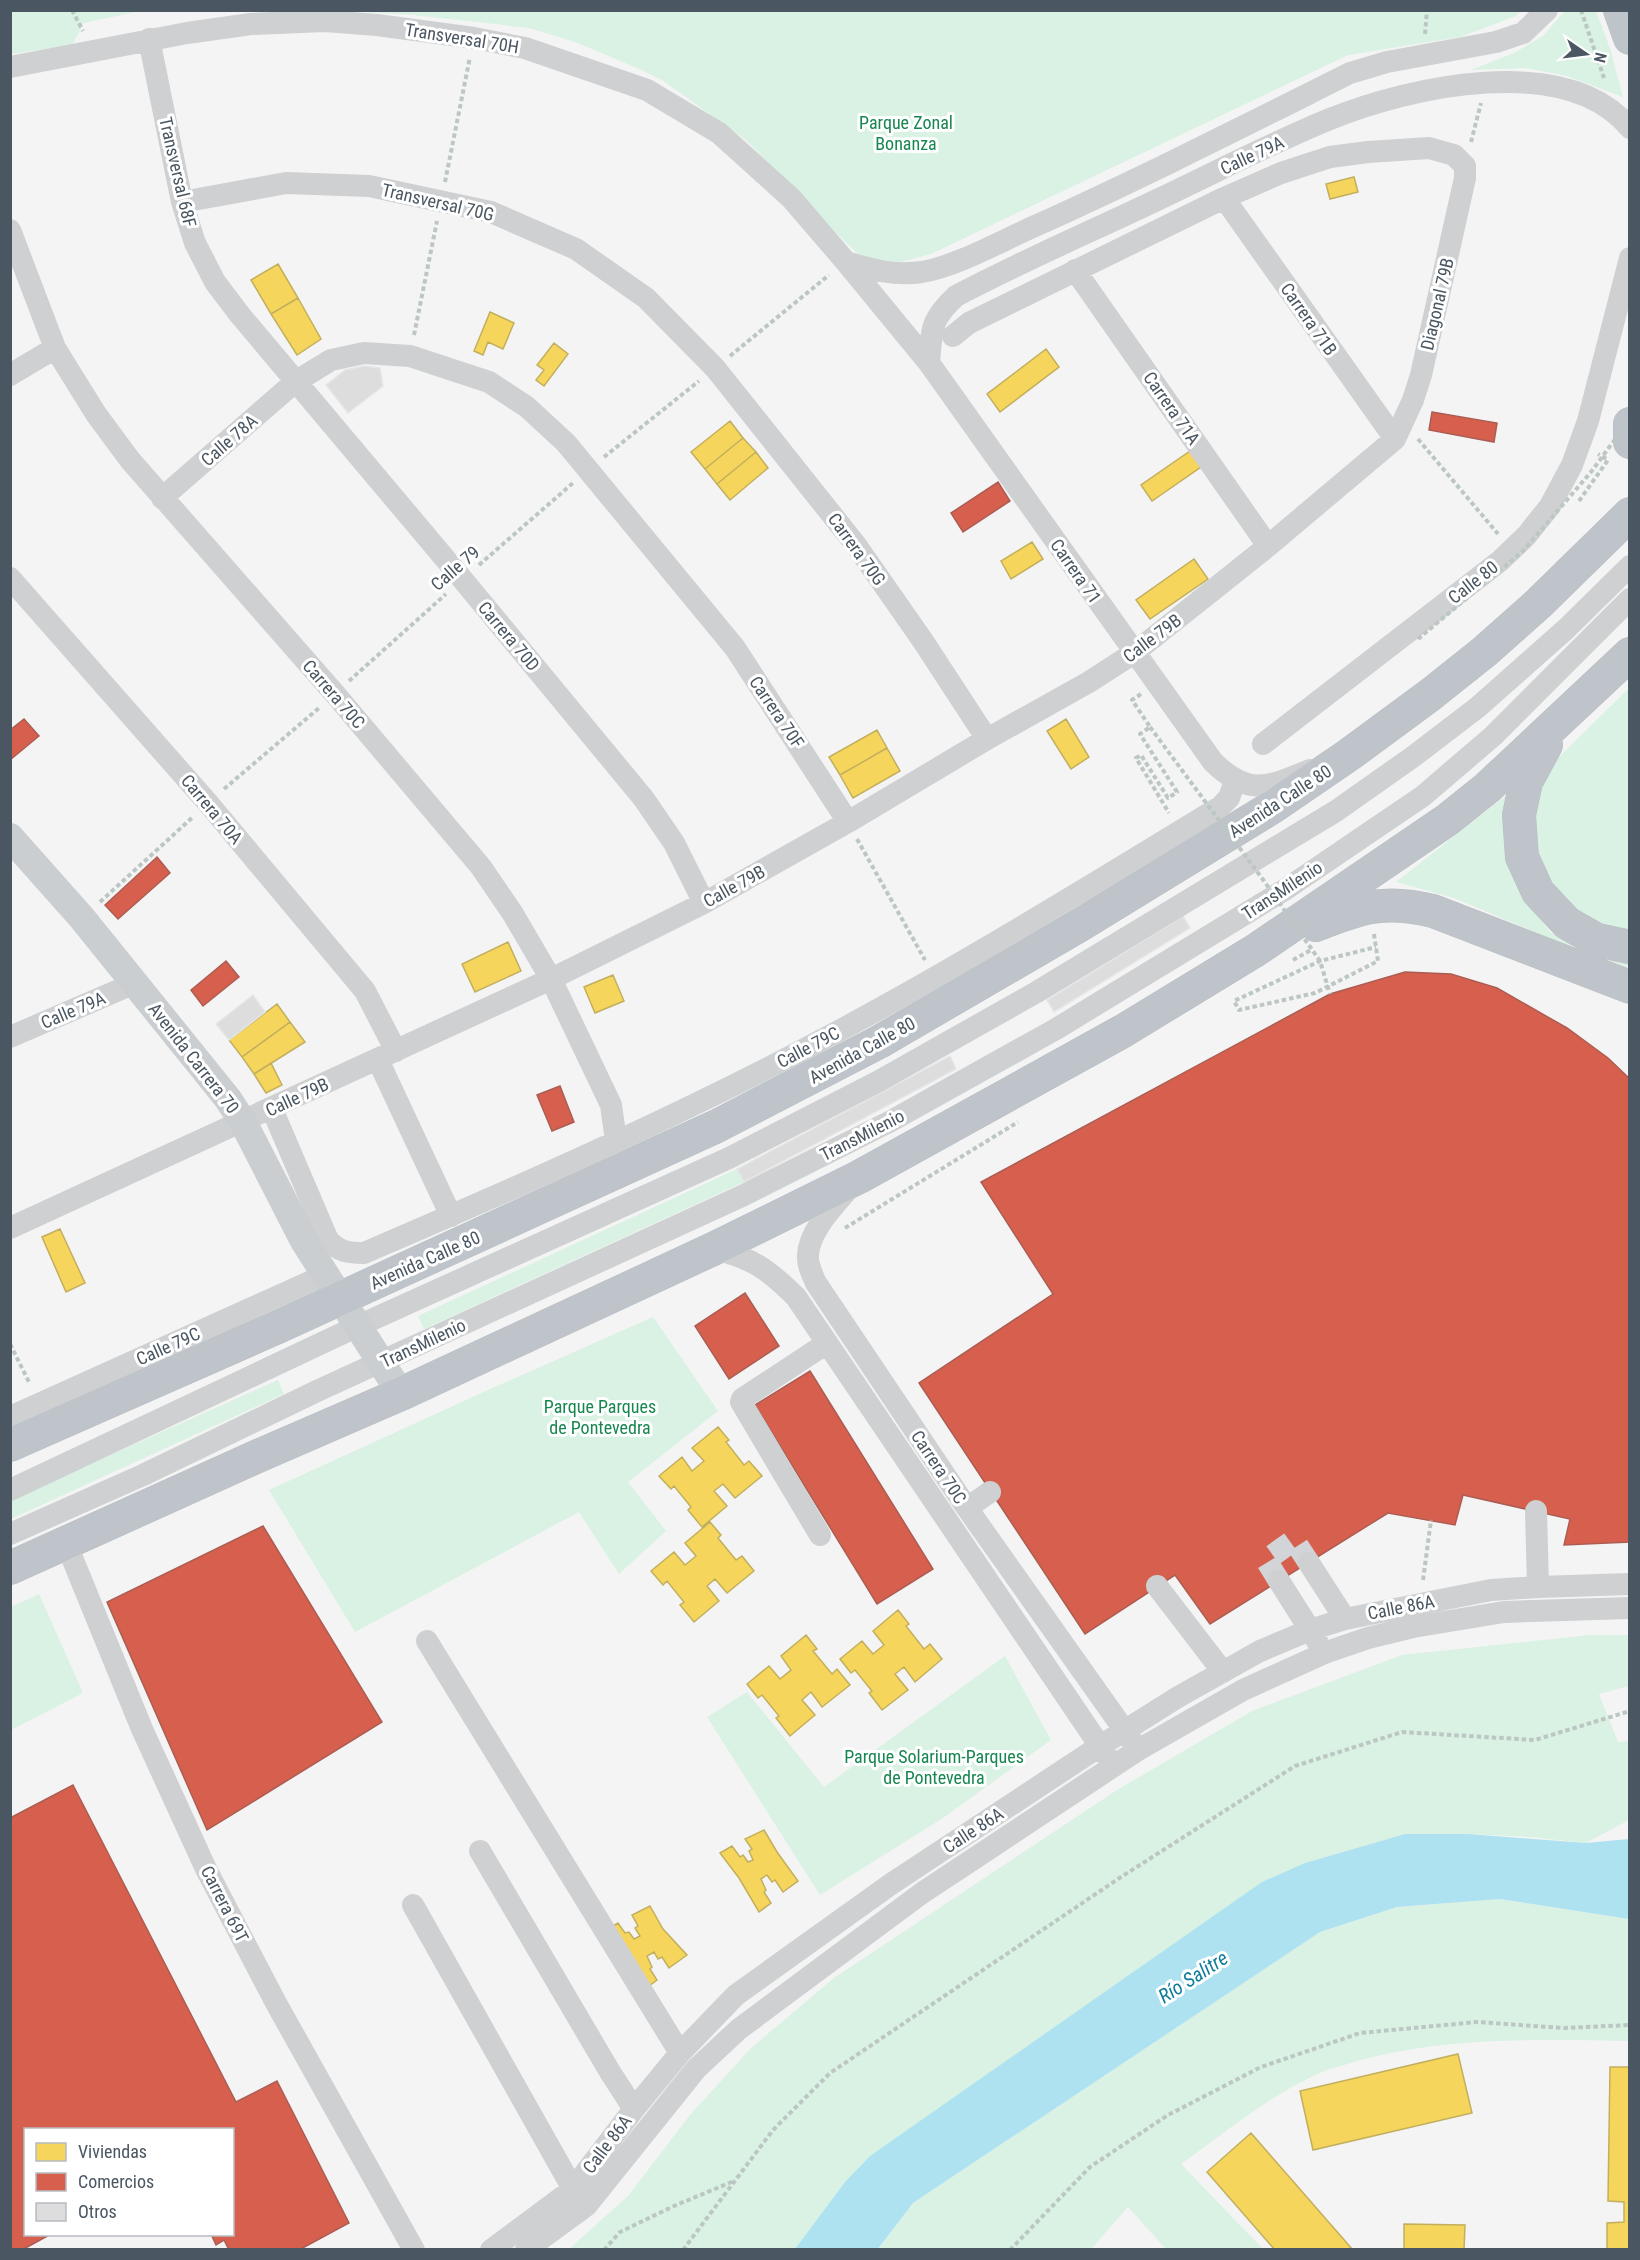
<svg xmlns="http://www.w3.org/2000/svg" width="1640" height="2260" viewBox="0 0 1640 2260" font-family="'Roboto Condensed',sans-serif">
  <style>
    .green { fill: #d9f2e3 }
    .water { fill: #aee2f0 }
    .homes { fill: #f6d55c; stroke: #c2af5e; stroke-width: 1.5 }
    .shops { fill: #d6604d; stroke: #ac5d53; stroke-width: 1.5 }
    .building { fill: #ddddde; stroke: #e5e6e7; stroke-width: 1.5 }
    .lines { fill: none; stroke-linecap: round; stroke-linejoin: round }
    .minor-tunnel { stroke: #d2d4d7; stroke-width: 22; stroke-dasharray: 22 11; stroke-linecap: butt }
    .highway-casing { stroke: #b9bec3; stroke-width: 34 }
    .path { stroke: #bcc7c4; stroke-width: 4; stroke-dasharray: 4.5 3; stroke-linecap: butt }
    .minor { stroke: #ced0d2; stroke-width: 22 }
    .major { stroke: #caced1; stroke-width: 28 }
    .highway { stroke: #bec4c9; stroke-width: 33 }
    .path-bridge { stroke: #bcc7c4; stroke-width: 4; stroke-dasharray: 4.5 3; stroke-linecap: butt }
    .labels { text-anchor: middle; dominant-baseline: central; stroke-width: 6; stroke-linejoin: round; paint-order: stroke }
    .street-label { font-size: 18px; fill: #4a5661; stroke: #fff }
    .park-label { font-size: 18px; fill: #17864f; stroke: #fff }
    .water-label { font-size: 20px; font-style: italic; fill: #0c7c9b; stroke: #fff }
  </style>
  <rect width="100%" height="100%" fill="#f4f4f4"/>
  <path class="green" d="M10 11H140L84 23 72 45 11 54Z
    M349 11H1520L1516 16 1460 37 1348 55 931 254 890 265 860 256 835 232 746 140 662 80 637 68 575 42 529 28 413 15Z
    M1565 11H1596L1610 48 1623 97 1567 76 1526 68 1470 70 1514 53 1543 36Z
    M1629 688V937L1604 931 1541 882 1528 815 1550 766Z
    M1508 794 1504 839 1509 868 1532 909 1551 933 1591 948 1629 957V968L1549 938 1454 898 1396 882Z
    M737 1169 744 1182 424 1329 418 1316Z
    M653 1317 718 1411 628 1482 666 1531 619 1574 579 1512 355 1632 269 1490 488 1390Z
    M278 1380 284 1394 11 1519 10 1500Z
    M39 1594 83 1693 11 1730V1607Z
    M1590 1635H1629V1686L1599 1694 1618 1742 1629 1741V1820L1586 1843 1530 1837 1469 1834H1405L1305 1863 870 2156 845 2182 795 2249 568 2250 628 2196 690 2115 751 2048 834 1978 1117 1790 1252 1711 1402 1655Z
    M1005 1656 1051 1740 943 1818 820 1895 707 1717 747 1692 824 1787Z
    M1500 1899 1629 1919V2041C1542 2039 1441 2037 1357 2061 1346 2065 1333 2067 1322 2072 1271 2094 1226 2132 1181 2164L1263 2249H1166L1128 2207 1091 2249 878 2250 913 2203 1320 1932 1397 1907Z"/>
  <path class="water" d="M1405 1834H1468L1586 1843 1629 1839V1919L1500 1899 1397 1907 1320 1932 913 2203 878 2249H795L845 2182 870 2156 1262 1882 1305 1863Z"/>
  <path class="homes" d="M1354 177 1358 192 1330 199 1326 184Z
    M278 264 298 298 271 314 251 280Z
    M298 298 321 339 297 355 271 314Z
    M490 312 514 323 503 349 488 342 483 355 474 351Z
    M554 343 568 354 544 386 536 380 544 370 537 365Z
    M1046 349 1059 367 1000 412 987 394Z
    M730 421 743 438 705 469 691 452Z
    M743 438 756 452 717 484 705 469Z
    M1190 451 1201 467 1152 501 1141 485Z
    M756 452 768 468 730 500 717 484Z
    M1032 542 1043 559 1011 579 1001 561Z
    M1194 559 1208 579 1150 619 1136 600Z
    M1066 719 1089 757 1071 769 1047 731Z
    M877 730 887 748 840 775 829 757Z
    M887 748 900 771 853 798 840 775Z
    M508 942 521 971 475 992 462 964Z
    M613 975 624 1001 595 1013 584 987Z
    M277 1004 290 1022 242 1057 229 1040Z
    M290 1022 305 1042 254 1074 242 1057Z
    M271 1063 282 1085 266 1093 254 1074Z
    M60 1229 85 1283 66 1292 42 1237Z
    M718 1427 729 1440 726 1442 744 1465 749 1461 762 1476 735 1498 723 1484 714 1491 727 1506 702 1527 688 1510 691 1507 674 1486 671 1489 659 1476 682 1457 692 1471 704 1461 692 1448Z
    M710 1522 721 1535 718 1538 736 1560 742 1556 754 1571 727 1593 715 1579 707 1586 719 1601 694 1622 680 1605 684 1602 667 1581 663 1585 651 1571 674 1552 685 1565 696 1556 685 1543Z
    M898 1610 909 1624 906 1626 924 1649 930 1644 942 1659 915 1682 904 1667 895 1674 908 1690 882 1710 869 1693 872 1691 855 1670 851 1673 840 1659 862 1641 873 1654 884 1645 873 1631Z
    M806 1635 817 1649 813 1651 832 1674 837 1669 850 1685 822 1707 811 1692 802 1700 815 1715 790 1736 776 1718 779 1716 762 1695 758 1698 747 1684 769 1666 780 1679 791 1670 781 1656Z
    M764 1830 777 1852 798 1881 783 1892 775 1880 772 1882 767 1875 761 1879 766 1890 764 1892 771 1903 759 1912 739 1878 720 1853 732 1846 740 1857 743 1855 748 1862 753 1860 749 1851 752 1849 745 1839Z
    M650 1906 663 1929 687 1955 669 1968 662 1957 658 1959 654 1952 647 1956 652 1967 650 1969 657 1980 645 1989 606 1930 618 1923 625 1933 629 1932 634 1939 640 1936 635 1928 638 1926 632 1915Z
    M1458 2054 1472 2113 1313 2150 1300 2091Z
    M1610 2067H1630V2250H1607V2223L1624 2222V2202L1608 2201Z
    M1251 2133 1353 2250H1275L1207 2172Z
    M1404 2224 1465 2225 1464 2250H1404Z"/>
  <path class="shops" d="M1432 412 1497 423 1494 442 1429 430Z
    M998 482 1010 501 963 532 951 513Z
    M24 719 39 736 10 760V730Z
    M157 857 170 873 118 919 105 905Z
    M226 961 239 977 203 1006 191 990Z
    M1405 972 1451 974 1497 988 1567 1028 1608 1058 1630 1079V1542L1564 1545 1570 1519 1463 1495 1455 1525 1388 1513 1210 1624 1175 1575 1085 1634 919 1383 1053 1294 981 1182 1330 994Z
    M560 1086 574 1122 552 1131 537 1095Z
    M745 1293 779 1346 729 1379 695 1326Z
    M810 1371 933 1569 877 1604 755 1405Z
    M263 1526 382 1722 207 1830 107 1602Z
    M73 1785 236 2102 277 2081 349 2223 299 2250H229L224 2240 216 2245 211 2234H232V2130H26V2234H51L22 2250H10V1818Z"/>
  <path class="building" d="M364 366 380 368 383 386 348 413 326 385 345 370Z
    M1183 916 1190 928 1054 1012 1047 1000Z
    M253 995 265 1012 229 1040 216 1024Z
    M950 1056 956 1069 744 1182 737 1169Z"/>
  <g class="lines">
    <path class="minor-tunnel" d="M1279 1581 1266 1560 1294 1540 1309 1563"/>
    <defs>
      <path id="highway" d="M1620 10 1630 38
        M1630 424V442
        M1546 745 1526 782 1519 815 1522 857 1538 892 1567 923 1597 940 1630 947
        M1316 925C1361 907 1385 899 1433 911L1630 987
        M10 1445 280 1326 717 1126 879 1042 1080 925 1274 806 1350 754 1430 695 1484 652 1538 604 1630 514
        M10 1568 258 1456 401 1394 713 1249 859 1177 1123 1031 1256 950 1447 820 1487 788 1630 654"/>
    </defs>
    <use href="#highway" class="highway-casing"/>
    <path class="path" d="M72 10 83 31
      M1581 10 1604 78
      M1425 34 1427 10
      M1471 142 1481 103
      M445 182 470 57
      M414 335 437 221
      M730 356 829 275
      M1418 439 1498 534
      M604 457 699 381
      M1579 501 1608 460 1598 454
      M479 565 573 483
      M349 681 446 594
      M1141 694 1132 700 1150 727 1140 734 1177 792 1168 798 1141 755 1136 758 1169 813
      M224 789 319 708
      M857 839 925 960
      M100 902 194 816
      M1374 934 1378 961 1315 993 1239 1010 1234 1001 1320 961 1376 947
      M1293 960 1311 950
      M845 1228 1018 1122
      M10 1344 30 1384
      M1423 1580 1431 1520
      M604 2250 620 2232 674 2206 734 2181
      M683 2250 773 2130 830 2073 1121 1877 1295 1766 1402 1732 1535 1740 1630 1711
      M1010 2250 1090 2167 1168 2115 1261 2067 1360 2033 1477 2022 1564 2028 1630 2025"/>
    <path class="minor" d="M149 39 182 202 195 243 215 282 240 315 463 580 644 799 674 843 704 903
      M10 67 187 33 251 24 325 21 377 25 474 38 525 48 647 90 719 133 791 198 846 262 929 363 1213 762C1249 797 1268 787 1310 770
      M1224 198 1395 439
      M182 202 286 183 369 186 491 212 576 249 646 298 715 368 856 545 923 641 987 739
      M10 230 55 348 96 414 130 460 335 694 481 867 513 914 551 979 611 1105 616 1141 614 1154
      M846 262C872 270 895 276 922 272 957 266 1001 241 1035 226 1142 178 1246 125 1350 73L1387 62 1496 42 1523 33 1547 10
      M1075 270 1268 546
      M929 363C932 329 930 320 956 296 1022 261 1090 232 1157 200 1214 173 1271 143 1330 119 1409 87 1566 51 1630 128
      M10 375 55 348
      M162 498 295 382 331 360 364 353 410 356 489 382 527 407 566 443 735 648 848 822
      M10 578 208 803 365 991 396 1051
      M1263 744 1500 561 1527 535 1550 506 1572 465 1588 421 1630 258
      M10 1037 135 983
      M378 1060 451 1216
      M272 1109 328 1240C339 1252 349 1253 364 1253 523 1185 682 1115 835 1033 966 963 1093 884 1220 807L1229 798 1235 781
      M851 1186C836 1204 809 1230 808 1255 807 1264 812 1274 816 1283L967 1508 1132 1741
      M10 1228 551 979 704 903 848 822 987 739 1089 682 1134 653 1268 546 1395 439 1413 400 1421 375 1465 178V166L1454 155 1429 148 1368 152 1330 157 1281 173 1224 198 969 323 953 336
      M713 1249C751 1257 769 1270 796 1297L1108 1758
      M10 1417 325 1275
      M10 1490 358 1326 729 1158 879 1081 1035 993 1336 811 1414 756 1478 707 1566 629 1630 566
      M967 1508 990 1492
      M1536 1511 1538 1587
      M10 1534 143 1475 317 1391 742 1196 891 1121 1056 1029 1286 889 1423 796 1493 736 1630 599
      M820 1535 741 1402 742 1399 827 1343
      M66 1543 142 1729 206 1869 276 2003 414 2250
      M1309 1563 1345 1619
      M1279 1581 1317 1641
      M1157 1586 1223 1672
      M427 1641 680 2053
      M480 1851 610 2072 634 2109
      M413 1905 573 2189
      M491 2250 573 2189 634 2109 680 2053 736 1995 891 1884 1100 1746 1178 1697 1260 1651 1310 1630 1345 1619 1491 1590 1538 1587 1630 1584
      M526 2250 586 2206 696 2069 739 2029 922 1893 1138 1750 1243 1690 1327 1652 1368 1638 1413 1627 1504 1612 1630 1608"/>
    <path class="major" d="M10 837 82 918 228 1099 243 1122 304 1241 401 1394"/>
    <use href="#highway" class="highway"/>
    <path class="path-bridge" d="M1418 639 1523 551 1591 472 1630 419
      M1150 727 1264 881 1320 961 1330 994"/>
  </g>
  <g class="labels">
    <g class="street-label">
      <text transform="translate(462 38) rotate(9)">Transversal 70H</text>
      <text transform="translate(1252 155) rotate(-25)">Calle 79A</text>
      <text transform="translate(178 172) rotate(77)">Transversal 68F</text>
      <text transform="translate(438 202) rotate(13)">Transversal 70G</text>
      <text transform="translate(1437 304) rotate(-77)">Diagonal 79B</text>
      <text transform="translate(1309 319) rotate(55)">Carrera 71B</text>
      <text transform="translate(1172 408) rotate(55)">Carrera 71A</text>
      <text transform="translate(229 440) rotate(-41)">Calle 78A</text>
      <text transform="translate(857 549) rotate(54)">Carrera 70G</text>
      <text transform="translate(455 568) rotate(-41)">Calle 79</text>
      <text transform="translate(1076 571) rotate(55)">Carrera 71</text>
      <text transform="translate(1473 582) rotate(-38)">Calle 80</text>
      <text transform="translate(509 636) rotate(50)">Carrera 70D</text>
      <text transform="translate(1152 638) rotate(-37)">Calle 79B</text>
      <text transform="translate(334 694) rotate(49)">Carrera 70C</text>
      <text transform="translate(777 712) rotate(56)">Carrera 70F</text>
      <text transform="translate(1280 801) rotate(-33)">Avenida Calle 80</text>
      <text transform="translate(212 809) rotate(50)">Carrera 70A</text>
      <text transform="translate(734 886) rotate(-29)">Calle 79B</text>
      <text transform="translate(1282 890) rotate(-33)">TransMilenio</text>
      <text transform="translate(73 1010) rotate(-23)">Calle 79A</text>
      <text transform="translate(808 1047) rotate(-28)">Calle 79C</text>
      <text transform="translate(862 1050) rotate(-29)">Avenida Calle 80</text>
      <text transform="translate(194 1058) rotate(52)">Avenida Carrera 70</text>
      <text transform="translate(297 1097) rotate(-25)">Calle 79B</text>
      <text transform="translate(862 1135) rotate(-27)">TransMilenio</text>
      <text transform="translate(425 1260) rotate(-24)">Avenida Calle 80</text>
      <text transform="translate(423 1343) rotate(-25)">TransMilenio</text>
      <text transform="translate(168 1346) rotate(-24)">Calle 79C</text>
      <text transform="translate(939 1467) rotate(56)">Carrera 70C</text>
      <text transform="translate(1401 1607) rotate(-11)">Calle 86A</text>
      <text transform="translate(973 1830) rotate(-33)">Calle 86A</text>
      <text transform="translate(225 1904) rotate(63)">Carrera 69T</text>
      <text transform="translate(607 2144) rotate(-53)">Calle 86A</text>
    </g>
    <g class="park-label">
      <text x="906" y="122">Parque Zonal<tspan x="906" dy="21">Bonanza</tspan></text>
      <text x="600" y="1406">Parque Parques<tspan x="600" dy="21">de Pontevedra</tspan></text>
      <text x="934" y="1756">Parque Solarium-Parques<tspan x="934" dy="21">de Pontevedra</tspan></text>
    </g>
    <g class="water-label">
      <text transform="translate(1193 1977) rotate(-33)">Río Salitre</text>
    </g>
  </g>
  <rect width="1640" height="2260" fill="none" stroke="#4a5661" stroke-width="24"/>
  <rect x="24" y="2128" width="210" height="108" fill="#ffffff" stroke="#b7bbc0" stroke-width="1.5"/>
  <rect x="36" y="2143" width="30" height="18" fill="#f6d55c" stroke="#b7bbc0" stroke-width="1.5"/>
  <text x="78" y="2158" font-size="18" fill="#4a5661">Viviendas</text>
  <rect x="36" y="2173" width="30" height="18" fill="#d6604d" stroke="#b7bbc0" stroke-width="1.5"/>
  <text x="78" y="2188" font-size="18" fill="#4a5661">Comercios</text>
  <rect x="36" y="2203" width="30" height="18" fill="#ddddde" stroke="#b7bbc0" stroke-width="1.5"/>
  <text x="78" y="2218" font-size="18" fill="#4a5661">Otros</text>
  <g transform="translate(1586 54) rotate(104)" stroke="#ffffff" stroke-width="4.5" paint-order="stroke">
  <path d="M0-4.5L10 22L0 15L-10 22Z" fill="#4a5661"/>
  <text y="-9" font-size="16" font-weight="bold" text-anchor="middle" fill="#4a5661">N</text>
  </g>
</svg>
